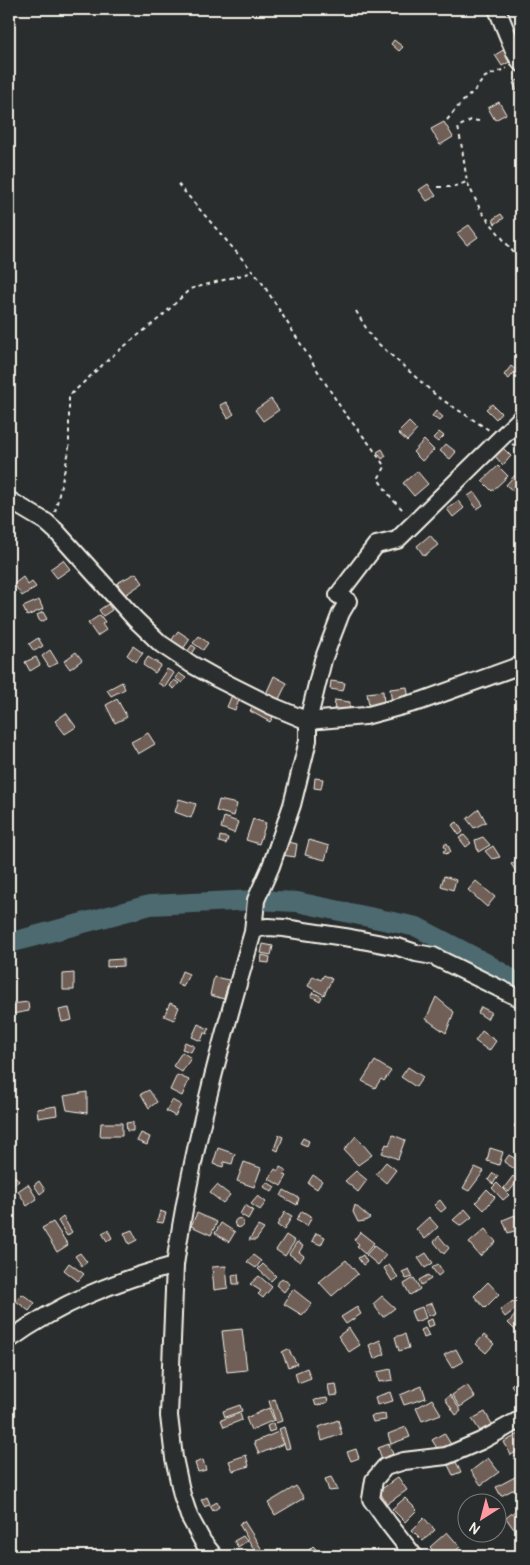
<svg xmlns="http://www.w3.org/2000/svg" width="530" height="1565" viewBox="0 0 530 1565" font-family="Pangolin,sans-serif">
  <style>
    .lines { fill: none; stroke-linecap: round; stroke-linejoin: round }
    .river { stroke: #4d6a70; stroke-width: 20 }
    .building { fill: #6f5f56; stroke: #f4f1e8 }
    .minor-casing { stroke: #f4f1e8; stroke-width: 20 }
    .path { stroke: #f4f1e8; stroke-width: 2; stroke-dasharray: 4 4; stroke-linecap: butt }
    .minor { stroke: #2a2d2e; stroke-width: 16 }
  </style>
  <rect width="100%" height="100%" fill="#2a2d2e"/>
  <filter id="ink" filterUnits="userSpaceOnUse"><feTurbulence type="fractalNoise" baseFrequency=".02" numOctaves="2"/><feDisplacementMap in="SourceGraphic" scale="10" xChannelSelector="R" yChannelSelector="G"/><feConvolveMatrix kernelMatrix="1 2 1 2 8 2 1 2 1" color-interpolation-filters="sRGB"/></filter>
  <g filter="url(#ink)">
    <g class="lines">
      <path class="river" d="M9 943 150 905 256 900 297 902 417 927 484 962 521 985"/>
    </g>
    <path class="building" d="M394 40 403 47 399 51 391 44Z
      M505 49 511 61 502 66 495 55Z
      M520 79 521 88 517 91 513 83Z
      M499 102 506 114 495 120 488 108Z
      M444 122 453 137 440 145 431 129Z
      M428 184 436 196 427 201 419 190Z
      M501 214 504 218 495 224 493 219Z
      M469 225 478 237 467 245 457 233Z
      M511 366 516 370 509 379 504 375Z
      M271 399 279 410 263 421 255 410Z
      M226 402 234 414 228 418 220 405Z
      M492 404 501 413 496 419 486 409Z
      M436 411 443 417 439 421 432 416Z
      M409 422 417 430 407 441 398 433Z
      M439 432 444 436 438 442 433 438Z
      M424 440 434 450 422 461 413 452Z
      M446 444 456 452 450 459 440 451Z
      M501 446 511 456 503 465 493 454Z
      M382 449 386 456 382 459 377 452Z
      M498 466 508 476 492 491 482 481Z
      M417 471 428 484 414 496 403 483Z
      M516 474 521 479V483L513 491 506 485Z
      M474 492 483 505 477 509 468 496Z
      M458 501 464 508 453 517 447 509Z
      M430 535 438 545 424 556 417 546Z
      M63 560 70 569 57 578 50 569Z
      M136 573 143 583 125 595 117 583Z
      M23 577 28 585 32 582 36 587 22 596 14 584Z
      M39 600 43 609 27 616 23 607Z
      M108 604 112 610 103 616 99 610Z
      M43 612 47 619 40 622 37 615Z
      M100 615 105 622 102 624 106 630 97 636 88 623Z
      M178 631 190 639 183 649 171 641Z
      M199 636 208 643 203 650 193 643Z
      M38 638 43 646 34 651 29 644Z
      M192 645 196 648 191 655 187 652Z
      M133 646 143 653 136 662 127 655Z
      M50 650 58 663 49 667 42 656Z
      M76 652 82 660 70 669 64 661Z
      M36 657 40 665 30 671 25 662Z
      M148 657 161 665 155 673 143 665Z
      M167 669 174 673 165 687 158 683Z
      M179 673 186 678 182 683 175 678Z
      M274 676 287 683 278 701 265 696Z
      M174 680 179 683 174 689 170 686Z
      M331 681 345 683 343 691 330 689Z
      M122 682 125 689 111 696 107 690Z
      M407 687 409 700 392 703 390 689Z
      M383 691 384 704 369 706 367 693Z
      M232 695 240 698 235 710 227 707Z
      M117 699 127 717 115 723 106 705Z
      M335 700 350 702 349 714 334 712Z
      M254 704 274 715 270 722 250 711Z
      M66 713 76 727 65 734 55 721Z
      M148 733 155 744 138 754 131 742Z
      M315 778 323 779 321 789 314 788Z
      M179 799 196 804 191 818 175 812Z
      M219 800 237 804 234 816 216 811Z
      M479 809 486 822 474 828 467 819Z
      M224 817 238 822 234 833 221 828Z
      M253 819 266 823 259 844 246 840Z
      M457 822 463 832 459 835 452 825Z
      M464 835 471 843 466 847 459 838Z
      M220 836 228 838 226 844 219 842Z
      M483 837 490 845 478 852 475 840Z
      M309 840 329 846 325 860 305 855Z
      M285 841 297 844 295 857 282 855Z
      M447 843 451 852 445 854 443 851 446 850 444 845Z
      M493 846 500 857 492 859 485 851Z
      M518 861 521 866V879L511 864Z
      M444 876 456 880 453 890 441 886Z
      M476 881 495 897 487 907 468 890Z
      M263 944 273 946 271 955 261 953Z
      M262 955 270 957 269 963 261 962Z
      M123 959V966L107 967V960Z
      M182 971 189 974 183 987 177 984Z
      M74 973V990H63V974Z
      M324 975 332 979 324 995 308 986 313 976 321 980Z
      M214 977 229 980 224 999 210 995Z
      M313 992 322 997 320 1001 311 996Z
      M436 997 454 1012 446 1033 426 1019Z
      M28 1002 29 1011 12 1014 11 1004Z
      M170 1003 179 1007 174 1020 164 1016Z
      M481 1007 491 1012 487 1019 478 1013Z
      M69 1008 72 1020 62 1022 59 1010Z
      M198 1024 209 1029 207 1034 204 1033 201 1041 192 1037Z
      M482 1031 496 1041 489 1051 475 1041Z
      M185 1042 194 1046 191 1052 182 1049Z
      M182 1052 191 1058 182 1072 173 1066Z
      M375 1061 391 1071 384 1081 381 1079 375 1088 362 1081Z
      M408 1067 423 1077 416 1087 401 1077Z
      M177 1075 189 1080 182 1096 170 1090Z
      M149 1090 157 1102 149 1108 141 1094Z
      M87 1092V1113L67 1110 64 1096Z
      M172 1100 181 1105 175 1116 166 1111Z
      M56 1106 57 1115 38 1118 37 1109Z
      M520 1118H521L520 1130 514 1126Z
      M133 1122V1131H127L126 1123Z
      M101 1123H122V1136H100Z
      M141 1133 150 1137 147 1145 137 1141Z
      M279 1135 283 1137 278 1151 274 1149Z
      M393 1135 405 1140 398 1159 382 1153 386 1144 389 1145Z
      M356 1136 372 1155 358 1165 344 1150Z
      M303 1138 309 1141 307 1146 300 1143Z
      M218 1148 235 1154 232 1164 224 1162 223 1167 213 1164Z
      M490 1148 503 1152 499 1165 487 1161Z
      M509 1155 521 1162V1167L518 1171 504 1162Z
      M244 1162 261 1168 254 1187 237 1181Z
      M386 1162 396 1170 386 1183 376 1174Z
      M280 1167 286 1170 284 1174 287 1176 281 1186 269 1179 275 1169 278 1171Z
      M475 1167 484 1171 469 1191 463 1188Z
      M356 1171 367 1180 358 1192 345 1181Z
      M493 1173 498 1176 493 1184 488 1180Z
      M313 1175 322 1181 317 1189 308 1183Z
      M15 1176 19 1181 9 1188V1177L10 1179Z
      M513 1176 518 1180 509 1192 504 1188Z
      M39 1181 45 1190 40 1194 34 1185Z
      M267 1182 275 1187 272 1192 264 1187Z
      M497 1183 509 1195 503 1200 492 1188Z
      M28 1184 37 1199 27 1206 18 1191Z
      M217 1185 230 1195 223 1203 210 1193Z
      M487 1189 495 1197 484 1210 476 1202Z
      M284 1190 299 1198 297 1205 281 1196Z
      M258 1196 266 1202 260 1210 251 1204Z
      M440 1200 446 1208 441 1212 434 1205Z
      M245 1205 253 1210 248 1219 240 1214Z
      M355 1205 370 1218 365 1221 358 1222 353 1212Z
      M465 1209 472 1217 461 1226 453 1220Z
      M160 1211 166 1213 163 1223 157 1222Z
      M302 1211 312 1217 307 1226 296 1220Z
      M285 1212 292 1216 284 1230 277 1225Z
      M197 1213 217 1222 211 1235 191 1226Z
      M515 1215 520 1229 508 1233 503 1220Z
      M63 1217 72 1232 67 1236 58 1221Z
      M429 1217 438 1227 425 1239 416 1229Z
      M234.5 1223a4.5 4.5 0 1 1 9 0a4.5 4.5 0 1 1-9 0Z
      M53 1222 68 1245 57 1252 42 1228Z
      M221 1223 235 1232 229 1242 215 1233Z
      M258 1226 264 1229 256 1240H249Z
      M485 1229 496 1242 480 1256 469 1243Z
      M108 1230 112 1238 107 1241 102 1233Z
      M132 1230 137 1240 129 1244 124 1233Z
      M360 1232 374 1243 365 1254 357 1247 359 1244 354 1240Z
      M316 1233 325 1237 321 1245 312 1241Z
      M286 1235 295 1241 285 1256 276 1250Z
      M439 1236 449 1248 444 1254 434 1242Z
      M297 1242 303 1246 299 1252 304 1256 300 1262 289 1254Z
      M374 1246 386 1255 378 1265 366 1255Z
      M80 1253 87 1262 82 1266 75 1256Z
      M426 1253 433 1263 425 1268 418 1258Z
      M253 1255 261 1261 256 1268 247 1262Z
      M363 1255 367 1262 363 1265 358 1258Z
      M346 1260 358 1274 332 1296 319 1282Z
      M69 1263 84 1274 78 1281 64 1270Z
      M263 1264 276 1276 271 1281 258 1269Z
      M438 1264 443 1272 438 1276 432 1268Z
      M389 1265 398 1277 392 1281 384 1268Z
      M226 1266 228 1288 214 1290 212 1267Z
      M409 1269 413 1277 406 1279 402 1272Z
      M238 1274 239 1284H233L232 1275Z
      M428 1275 431 1279 421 1285 419 1280Z
      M259 1276 272 1287 263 1298 258 1294 261 1291 250 1284Z
      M282 1278 290 1284 284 1292 276 1285Z
      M414 1278 420 1289 410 1295 404 1284Z
      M488 1282 499 1294 485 1308 474 1296Z
      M293 1289 312 1304 302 1315 284 1304Z
      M22 1294 35 1303 29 1311 16 1301Z
      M382 1296 395 1308 383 1317 373 1304Z
      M513 1301 518 1307 505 1317 500 1310Z
      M432 1303 436 1313 429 1316 424 1306Z
      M357 1307 361 1314 346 1324 341 1317Z
      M422 1307 426 1318 415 1322 411 1311Z
      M517 1313 521 1318V1330L518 1333 508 1323Z
      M432 1319 434 1325 428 1327 426 1321Z
      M349 1328 360 1345 349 1352 338 1336Z
      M425 1328 429 1336 424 1338 421 1330Z
      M242 1329 247 1370 227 1372 222 1331Z
      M405 1334 409 1348 399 1351 395 1337Z
      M484 1335 494 1344 486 1353 476 1344Z
      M380 1340 385 1354 374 1359 369 1345Z
      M288 1349 297 1364 288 1367 282 1352Z
      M456 1349 463 1362 452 1368 444 1355Z
      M521 1361V1377L514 1368Z
      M307 1368 311 1378 298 1383 295 1373Z
      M391 1369 393 1380 379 1382 377 1372Z
      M516 1381 521 1387 517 1392 511 1385Z
      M336 1384 338 1395 330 1396 328 1385Z
      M467 1385 475 1397 460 1407 452 1395Z
      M422 1386 426 1398 404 1405 400 1395Z
      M390 1392 393 1401 377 1405 375 1397Z
      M450 1395 461 1411 456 1415 445 1399Z
      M327 1398 328 1402 316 1406 314 1400Z
      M275 1399 282 1421 276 1423 269 1401Z
      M432 1399 441 1414 422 1421 416 1408Z
      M240 1405 242 1411 225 1417 223 1411Z
      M269 1408 274 1420 251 1430 246 1418Z
      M485 1412 492 1424 480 1431 472 1419Z
      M240 1413 242 1420 224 1427 221 1420Z
      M385 1414 386 1420 373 1422 371 1416Z
      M338 1420 342 1434 322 1441 319 1427Z
      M273 1423 275 1430 269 1432 267 1426Z
      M284 1427 290 1448 286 1449 279 1429Z
      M406 1427 410 1437 391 1444 388 1434Z
      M278 1432 283 1444 259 1454 254 1442Z
      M444 1433 452 1446 440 1453 432 1440Z
      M521 1433V1449L511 1455 504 1442Z
      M389 1444 393 1454 382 1459 378 1448Z
      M356 1449 359 1458 351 1461 347 1452Z
      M246 1455 249 1466 233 1471 229 1461Z
      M488 1458 499 1472 481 1485 471 1471Z
      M203 1460 206 1470 198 1472 195 1463Z
      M456 1462 461 1472 453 1475 448 1465Z
      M331 1477 338 1490 329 1491 325 1479Z
      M398 1477 407 1490 387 1504 379 1491Z
      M515 1477 520 1486 501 1496 496 1487Z
      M296 1486 304 1498 275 1515 268 1503Z
      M207 1497 210 1504 205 1507 201 1500Z
      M405 1498 417 1510 405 1522 392 1509Z
      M217 1502 219 1507 213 1511 210 1506Z
      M521 1506V1521L513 1528 506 1518Z
      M424 1518 435 1530 423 1541 412 1530Z
      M244 1521 266 1556H258L239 1524Z
      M447 1532 460 1547 450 1556H438L430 1547Z
      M243 1536 247 1541 238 1547 234 1541Z
      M313 1546 317 1550 312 1555 308 1551Z
      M246 1549 249 1555 241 1556 239 1553Z
      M135 1550 144 1552V1555L146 1556H134Z
      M473 1550 479 1556H466Z"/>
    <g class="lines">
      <defs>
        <path id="minor" d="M497 9 515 53 521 63
          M9 500 46 522 56 531 135 619 161 644 191 664 216 678 272 706 308 721 365 716 421 701 521 665
          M253 932 256 900 271 866 292 805 305 753 308 740V721L323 660 341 613 348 601 338 595 376 545 397 540 521 418
          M175 1265C191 1152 221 1041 253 932L259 928 268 927 284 928 351 938 398 947 416 953 433 956 521 999
          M9 1340C60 1303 115 1281 175 1265L169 1416 174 1458 182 1495 189 1516 203 1542 214 1556
          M414 1556 389 1524 371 1499 374 1480 385 1467 404 1461 446 1456 481 1441 521 1419"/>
      </defs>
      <use href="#minor" class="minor-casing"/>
      <path class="path" d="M447 120 461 103 474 91 485 77 507 68
        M479 121 471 120 458 127 462 148 467 182 481 211 521 262
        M178 184 261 281 343 411 371 446 385 467 378 479 393 500 405 512
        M438 187H452L467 182
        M356 311 372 338 438 397 489 430
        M512 444 521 449
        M55 512 69 451V396L111 357 161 317 190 289 253 272"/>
      <use href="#minor" class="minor"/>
    </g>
  </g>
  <rect width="530" height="1565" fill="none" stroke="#2a2d2e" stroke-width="30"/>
  <rect x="15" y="15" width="500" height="1535" fill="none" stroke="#f4f1e8" stroke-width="2" filter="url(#ink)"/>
  <g transform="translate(482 1518) rotate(216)"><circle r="24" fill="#2a2d2e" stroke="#7b7b78"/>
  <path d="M0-4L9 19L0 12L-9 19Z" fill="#ff9aa2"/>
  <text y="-8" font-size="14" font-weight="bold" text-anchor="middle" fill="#f4f1e8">N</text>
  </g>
</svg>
